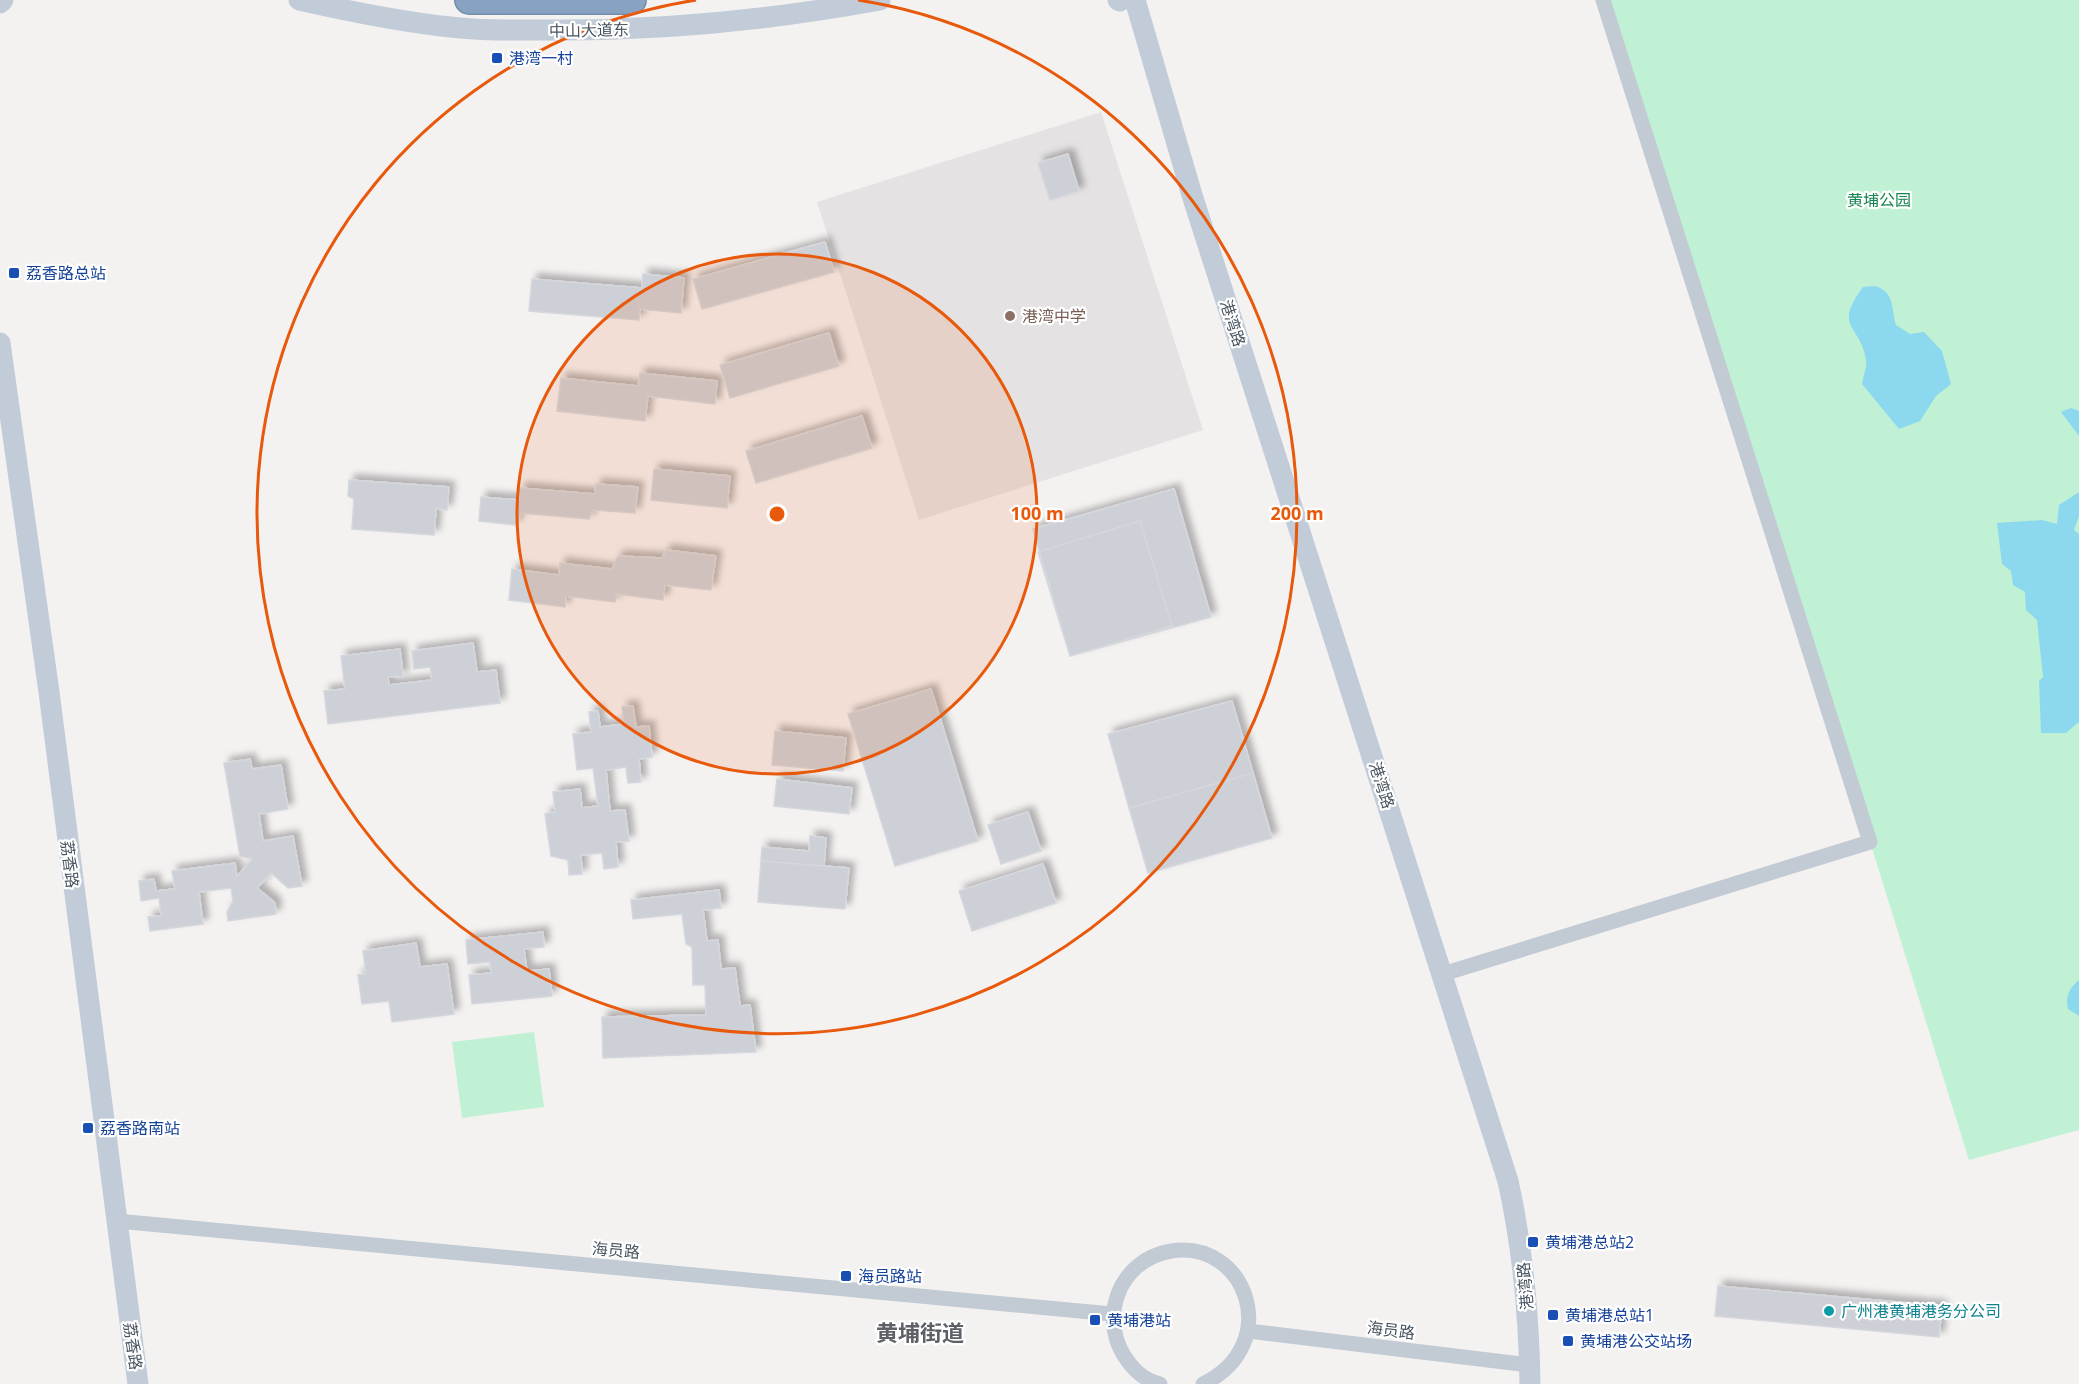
<svg xmlns="http://www.w3.org/2000/svg" width="2079" height="1384" viewBox="0 0 2079 1384" font-family="'Open Sans','Noto Sans SC',sans-serif">
  <style>
    .education { fill: #e5e2e3 }
    .green { fill: #c0f1d4 }
    .water { fill: #8cd8ef }
    .building { fill: #cdd0d6; stroke: #d5d7dd; stroke-width: 1.5; filter: url(#shadow) }
    .lines { fill: none; stroke-linecap: round; stroke-linejoin: round }
    .highway-casing { stroke: #748ead; stroke-width: 30 }
    .street { stroke: #c2cbd3; stroke-width: 15 }
    .secondary { stroke: #c2ccd8; stroke-width: 21 }
    .highway { stroke: #88a3c1; stroke-width: 27 }
    .ring { fill: none; stroke: #e8590c; stroke-width: 3 }
    .transit-dot { fill: #1a4fb4; stroke: #fff; stroke-width: 2 }
    .education-dot { fill: #8d6e63; stroke: #fff; stroke-width: 2 }
    .culture-dot { fill: #0f9aa8; stroke: #fff; stroke-width: 2 }
    .labels { text-anchor: middle; dominant-baseline: central; stroke-width: 4.5; stroke-linejoin: round; paint-order: stroke }
    .street-label { font-size: 16px; fill: #485460; stroke: #fff }
    .transit-label { font-size: 16px; fill: #164399; stroke: #fff; text-anchor: start }
    .park-label { font-size: 16px; fill: #15854f; stroke: #fff }
    .education-label { font-size: 16px; fill: #785e54; stroke: #fff; text-anchor: start }
    .culture-label { font-size: 16px; fill: #0d838f; stroke: #fff; text-anchor: start }
    .district-label { font-size: 22px; font-weight: bold; fill: #5d6167; stroke: #fff }
    .centre { fill: #e8590c; stroke: #fff; stroke-width: 3 }
    .ring-label { font-size: 18px; text-anchor: middle; font-weight: bold; fill: #e8590c; stroke: #fff; stroke-width: 4.5; stroke-linejoin: round; paint-order: stroke }
  </style>
  <defs>
    <filter id="shadow"><feDropShadow dx="5.5" dy="-5.5" stdDeviation="3" flood-color="#0004"/></filter>
  </defs>
  <rect width="100%" height="100%" fill="#f4f1f1"/>
  <path class="education" d="M1101 112 1203 430 919 520 817 202Z"/>
  <path class="green" d="M1608 0H2079V1130L1969 1160Z
    M534 1032 544 1107 462 1118 452 1042Z"/>
  <path class="water" d="M1876 286C1895 293 1891 308 1896 325L1910 334 1924 332 1942 351 1951 384 1936 396 1920 421 1899 429 1862 384C1863 377 1867 367 1866 360 1861 324 1832 329 1863 287Z
    M2071 408 2079 411V436L2061 412Z
    M2079 492V516L2074 530 2079 534V722L2066 733H2041L2039 681 2043 677 2037 620 2026 610 2025 592 2013 585 2011 571 2002 564 1997 523 2042 520 2057 524 2059 505Z
    M2079 980V1016L2068 1009C2065 996 2069 989 2079 980Z"/>
  <path class="building" d="M1068 154 1079 191 1050 200 1038 163Z
    M825 242 834 272 702 309 693 279Z
    M643 274 684 278 681 313 640 309 639 320 529 311 532 279 642 288Z
    M829 333 839 366 730 398 720 365Z
    M640 373 717 381 715 404 648 396 645 421 557 411 561 378 638 386Z
    M862 416 872 448 756 483 746 451Z
    M654 469 730 476 727 508 651 500Z
    M349 480 449 487 447 510 436 509 434 535 352 529 354 499 348 496Z
    M596 484 638 487 635 513 593 510 589 519 521 513 515 525 479 521 481 497 519 500 520 488 595 494Z
    M1174 489 1211 617 1070 656 1033 529Z
    M1140 521 1172 626 1070 656 1038 552Z
    M666 550 716 556 711 590 665 585 663 600 617 594 615 602 566 596 565 607 509 600 512 569 559 575 560 563 612 569 618 556 662 558Z
    M473 643 477 672 496 670 500 703 328 724 324 691 345 689 341 656 400 649 403 676 388 677 389 685 432 680 430 667 414 669 412 651Z
    M931 689 978 841 895 866 848 714Z
    M1232 701 1253 773 1129 808 1108 734Z
    M633 706 636 727 649 726 652 757 639 759 641 782 628 783 626 767 606 770 610 811 625 810 629 841 616 842 618 867 604 869 602 853 581 855 582 874 569 875 568 860 551 856 545 814 555 812 553 792 580 789 582 808 598 806 593 768 577 770 573 734 591 732 589 712 598 711 600 727 624 724 622 707Z
    M775 731 846 738 843 771 772 765Z
    M250 759 252 769 281 765 288 809 259 814 263 841 293 836 302 886 288 888 271 873 257 888 275 903 276 914 228 921 227 912 233 901 231 888 199 892 203 924 150 931 148 917 161 916 159 898 141 901 139 881 154 879 156 891 175 889 172 871 235 863 237 877 252 859 240 856 224 763Z
    M1253 773 1272 838 1148 873 1129 808Z
    M777 779 852 788 849 814 774 806Z
    M1028 812 1041 851 1001 864 988 825Z
    M810 836 826 838 824 866 761 861 762 847 809 851Z
    M761 861 849 868 845 909 758 902Z
    M1043 864 1056 903 972 931 959 891Z
    M719 890 721 908 703 910 707 941 718 940 721 969 735 968 740 1006 750 1005 756 1052 603 1058 602 1017 706 1015 705 985H693L692 947 686 944 682 914 633 919 631 900Z
    M543 932 544 947 524 949 527 971 549 969 552 996 472 1004 469 975 491 973 490 962 468 964 466 940Z
    M416 943 420 967 447 964 454 1014 392 1022 389 1001 362 1004 358 975 366 974 363 951Z
    M1718 1286 1942 1306 1939 1337 1715 1316Z"/>
  <g class="lines">
    <defs>
      <path id="highway" d="M469 0H632"/>
    </defs>
    <use href="#highway" class="highway-casing"/>
    <path class="street" d="M1443 974 1870 842 1603 0
      M117 1221 1112 1314
      M1248 1331 1529 1365
      M1160 1384C1148 1381 1137 1373 1130 1364 1096 1323 1117 1260 1171 1251 1247 1239 1284 1345 1203 1384"/>
    <path class="secondary" d="M299 0C352 12 405 23 460 28 490 31 520 30 550 30 662 31 771 20 880 0
      M1118 0 1120 1
      M1135 0 1192 195 1508 1181C1523 1249 1529 1314 1530 1384
      M0 3 3 0
      M0 343 49 692 138 1384"/>
    <use href="#highway" class="highway"/>
  </g>
  <circle cx="777" cy="514" r="260" fill="#e8590c" fill-opacity=".12"/>
  <g class="ring">
    <circle cx="777" cy="514" r="260"/>
    <path d="M858 0A520 520 0 1 1 696 0"/>
  </g>
  <g class="transit-dot">
    <rect x="491" y="52" width="12" height="12" rx="3"/>
    <rect x="8" y="267" width="12" height="12" rx="3"/>
    <rect x="82" y="1122" width="12" height="12" rx="3"/>
    <rect x="1527" y="1236" width="12" height="12" rx="3"/>
    <rect x="840" y="1270" width="12" height="12" rx="3"/>
    <rect x="1547" y="1309" width="12" height="12" rx="3"/>
    <rect x="1089" y="1314" width="12" height="12" rx="3"/>
    <rect x="1562" y="1335" width="12" height="12" rx="3"/>
  </g>
  <circle class="education-dot" cx="1010" cy="316" r="6"/>
  <circle class="culture-dot" cx="1829" cy="1311" r="6"/>
  <g class="labels">
    <g class="street-label">
      <text transform="translate(589 30) rotate(-1)">中山大道东</text>
      <text transform="translate(1233 323) rotate(72)">港湾路</text>
      <text transform="translate(1382 785) rotate(72)">港湾路</text>
      <text transform="translate(70 864) rotate(83)">荔香路</text>
      <text transform="translate(616 1250) rotate(5)">海员路</text>
      <text transform="translate(1525 1286) rotate(-95)">港湾路</text>
      <text transform="translate(1391 1330) rotate(7)">海员路</text>
      <text transform="translate(133 1346) rotate(82)">荔香路</text>
    </g>
    <g class="transit-label">
      <text x="509" y="58">港湾一村</text>
      <text x="26" y="273">荔香路总站</text>
      <text x="100" y="1128">荔香路南站</text>
      <text x="1545" y="1242">黄埔港总站2</text>
      <text x="858" y="1276">海员路站</text>
      <text x="1565" y="1315">黄埔港总站1</text>
      <text x="1107" y="1320">黄埔港站</text>
      <text x="1580" y="1341">黄埔港公交站场</text>
    </g>
    <g class="park-label">
      <text x="1879" y="200">黄埔公园</text>
    </g>
    <g class="education-label">
      <text x="1022" y="316">港湾中学</text>
    </g>
    <g class="culture-label">
      <text x="1841" y="1311">广州港黄埔港务分公司</text>
    </g>
    <g class="district-label">
      <text x="920" y="1332">黄埔街道</text>
    </g>
  </g>
  <circle cx="777" cy="514" r="9" class="centre"/>
  <g class="ring-label">
    <text x="1037" y="520">100 m</text>
    <text x="1297" y="520">200 m</text>
  </g>
</svg>
